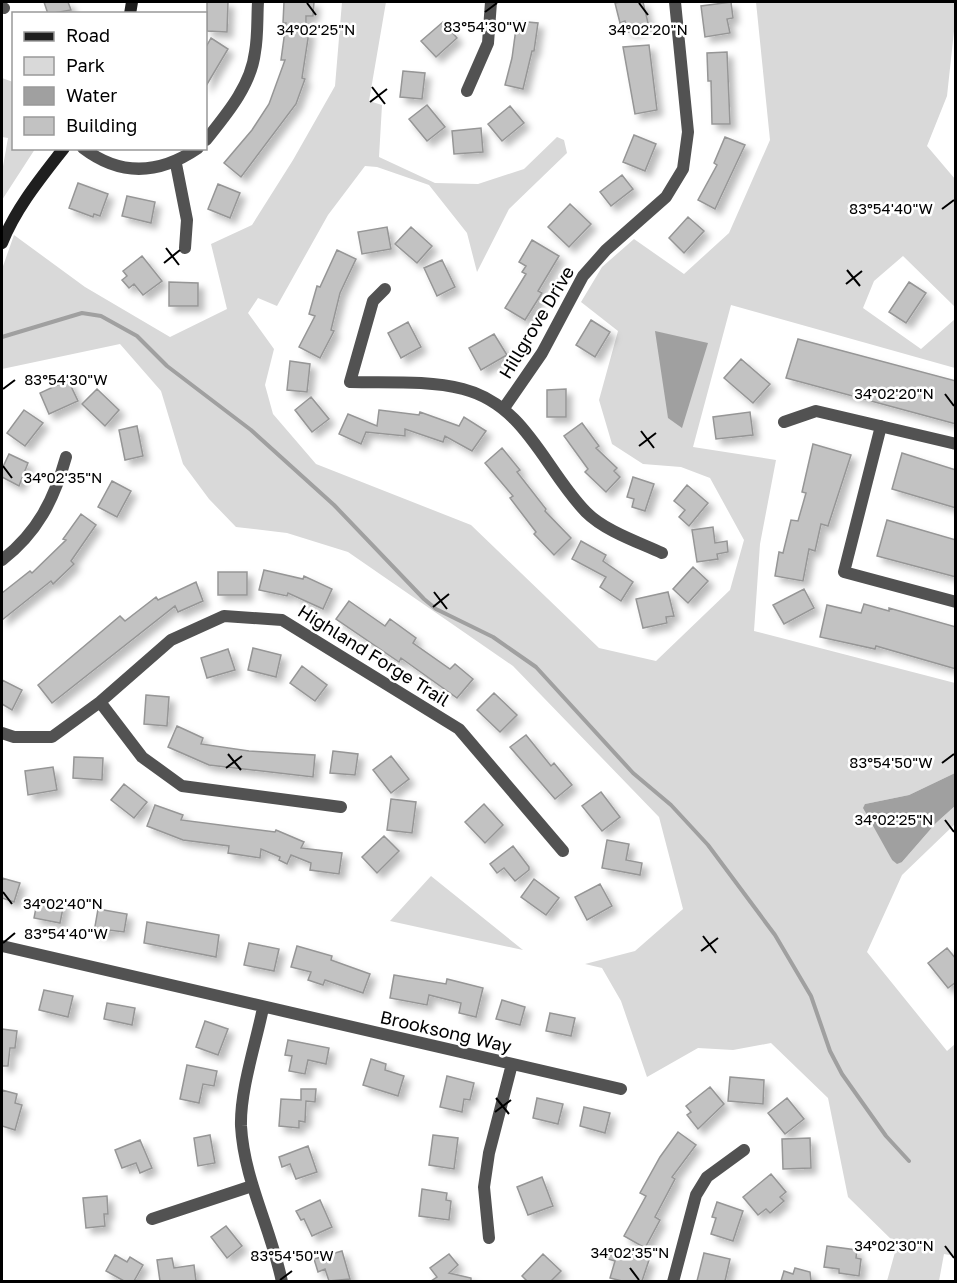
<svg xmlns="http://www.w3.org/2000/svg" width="957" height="1283" viewBox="0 0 957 1283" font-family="'Golos Text',sans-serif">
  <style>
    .green { fill: #d9d9d9 }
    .water { fill: #a0a0a0 }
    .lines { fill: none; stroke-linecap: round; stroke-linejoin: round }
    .stream { stroke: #a0a0a0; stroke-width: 4 }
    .building { fill: #c2c2c2; stroke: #969696; stroke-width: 1.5; filter: url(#shadow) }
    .street { stroke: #525252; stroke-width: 12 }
    .secondary { stroke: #1f1f1f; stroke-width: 12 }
    .ticks { fill: none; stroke: #000; stroke-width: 2 }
    .labels { text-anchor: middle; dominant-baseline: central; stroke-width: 5; stroke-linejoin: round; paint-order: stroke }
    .street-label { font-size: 18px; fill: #000; stroke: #fff }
    .ticks-label { font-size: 15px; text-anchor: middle; fill: #000; stroke: #fff; stroke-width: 5; stroke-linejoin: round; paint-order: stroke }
  </style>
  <defs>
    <filter id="shadow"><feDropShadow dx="5.5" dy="5.5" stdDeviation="3" flood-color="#0004"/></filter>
  </defs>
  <rect width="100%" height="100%" fill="#fff"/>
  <path class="green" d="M342 2H386L369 101 382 105 379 157 435 183 478 184 524 169 557 137 564 140 567 153 509 209 477 272 467 233 429 185 377 167 365 166 328 215 277 306 258 298 248 313 274 349 265 385 273 414 316 464 471 525 599 648 656 661 730 590 744 540 710 478 681 467 643 464 612 444 599 400 618 331 581 302 602 267 634 239 684 274 729 233 770 140 756 2H955V22L947 96 927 146 955 179V307L903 256 874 281 863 308 921 349 955 319V368L731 305 693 447 776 460 760 544 754 631 955 683V773L909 795 865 804 892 860 902 862 936 823 955 806V824L902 875 867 952 947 1051 955 1044V1256L944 1254 939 1281H887L897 1245 848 1197 828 1098 771 1043 733 1050 698 1048 647 1077 621 1001 602 968 585 964 635 951 683 909 659 817 513 666 348 552 287 533 236 527 209 499 183 464 161 391 120 344 2 369V269L14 235 85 287 170 337 227 309 211 244 252 225 293 160 335 86Z
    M2 78 13 82 14 148 35 149 2 200V172L8 138 2 137Z
    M431 876 523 950 390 921Z"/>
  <path class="water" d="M655 331 708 343 682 428 668 418Z
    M955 773V806L936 823 902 862 897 864 892 860 867 815 863 808 865 804 909 795Z"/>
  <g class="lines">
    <path class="stream" d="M2 337 82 313 101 316 137 336 167 366 251 430 334 505 424 599 436 609 493 637 536 667 633 773 671 805 708 845 775 935 811 996 830 1051 842 1074 886 1136 909 1161"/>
  </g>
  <path class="building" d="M44 2H68L71 10 48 14Z
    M207 2H228L227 32 207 31Z
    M284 2H314L313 16H306V32H309L302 78 305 79 296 104 241 177 224 163 252 130 269 104 285 60H281L286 23H283Z
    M620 2H643L649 27 628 32 625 21 620 23 615 3Z
    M731 2 733 18 727 19 730 33 705 37 701 6Z
    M517 21 538 23 534 51H532L523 89 505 85 512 58Z
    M443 22 457 38 436 57 421 41Z
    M211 38 228 49 206 86V47Z
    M649 45 657 110 635 114 623 47Z
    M727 52 730 124H712L711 81H708L707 53Z
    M403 71 425 73 422 99 400 97Z
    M427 105 445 127 427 141 409 119Z
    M510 106 524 123 502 141 488 124Z
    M481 128 483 152 454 154 452 131Z
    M634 135 656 144 645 171 623 162Z
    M725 137 745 145 715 209 698 200 717 165 714 163Z
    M622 175 633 189 611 206 600 192Z
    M78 183 108 194 100 216 94 214 93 217 69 208Z
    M218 184 240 193 230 218 208 209Z
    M127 196 155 202 151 223 122 216Z
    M570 204 591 224 569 247 548 227Z
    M688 217 704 231 684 253 669 238Z
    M387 227 391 249 362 254 358 232Z
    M411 227 432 246 417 263 395 244Z
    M532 240 559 256 538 291 542 293 525 320 505 308 526 274 522 272 526 266 519 262Z
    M337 250 356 259 340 293 331 330 334 331 320 358 299 347 315 316 309 314 317 286 320 287Z
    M142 256 162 281 143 295 134 284 129 288 122 280 127 276 123 271Z
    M442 260 455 287 437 296 424 268Z
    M169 282 198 283V306H169Z
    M909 282 926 293 906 323 889 312Z
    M591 320 610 332 595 357 576 345Z
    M408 322 421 347 401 358 388 333Z
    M494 334 507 355 481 370 469 348Z
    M798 339 956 381V424L786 378Z
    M741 359 770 384 753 403 724 378Z
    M290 361 310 364 307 392 287 390Z
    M68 380 78 401 49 414 40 393Z
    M97 389 119 410 105 426 82 404Z
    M566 389V417H547V390Z
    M311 397 329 419 312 432 295 410Z
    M24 410 43 423 25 446 7 433Z
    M379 410 419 415 420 412 459 426 464 417 486 431 472 451 445 436 443 442 405 429V436L366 432 361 444 339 434 348 414 377 426Z
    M750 412 753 435 716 439 713 417Z
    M582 423 599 446 596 448 617 468 614 471 620 477 606 492 585 472 588 469 564 436Z
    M137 426 143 456 125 460 119 430Z
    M813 444 851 455 828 526 821 524 815 551 809 549 803 581 775 576 779 552 783 553 791 520 798 521 806 493 802 492Z
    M502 448 520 470 517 472 546 509 545 511 571 538 554 555 534 534 536 532 510 498 513 496 485 463Z
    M902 453 956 470V508L892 489Z
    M9 454 28 463 19 486 2 477V469Z
    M633 477 654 484 645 511 632 507 634 499 627 497Z
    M112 481 131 491 117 517 98 507Z
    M687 485 708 503 689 526 679 517 685 510 674 501Z
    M81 514 96 525 71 561 74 564 53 584 51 581 2 620V593L30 571 32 573 66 540 63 539Z
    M887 520 956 540V577L877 556Z
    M713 527 715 543 727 541 728 552 717 554 718 559 697 562 692 530Z
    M581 541 606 555 603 561 633 582 621 601 600 587 606 577 572 559Z
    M693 567 708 581 688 603 673 589Z
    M264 570 303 579 304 576 332 589 323 609 288 593 287 596 259 590Z
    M218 572H247V595H218Z
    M196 582 203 601 178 612 175 606 52 703 38 685 120 616 125 621 156 597 158 600Z
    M804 589 814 608 784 624 773 605Z
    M668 592 674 616 666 617 667 623 643 628 636 599Z
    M349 601 385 626 390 619 416 638 413 643 450 669 455 664 473 679 457 698 401 658 399 662 336 619Z
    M864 604 889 611V608L956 627V669L876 646 875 649 820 637 827 605 861 613Z
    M253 648 281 655 276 677 248 670Z
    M228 649 235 670 207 678 201 658Z
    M302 666 327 685 315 701 290 683Z
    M2 680 22 690 12 710 2 704Z
    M494 693 517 715 500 732 477 710Z
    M146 695 169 697 167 726 144 724Z
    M177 726 203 738 201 744 249 751 315 755 313 777 209 765 168 747Z
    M526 735 551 766 554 763 572 785 555 799 510 747Z
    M333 751 358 754 355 775 330 773Z
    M391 756 409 779 391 793 373 770Z
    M74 757 103 758 102 780 73 778Z
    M53 767 57 790 28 795 25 771Z
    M124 784 147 802 134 818 111 800Z
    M601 792 620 817 602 831 582 806Z
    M391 799 416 802 412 833 387 830Z
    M484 804 503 825 485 843 465 822Z
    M155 805 183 815 181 820 275 832 276 830 304 842 301 848 342 853 339 874 310 870 311 863 291 855 287 864 279 860 280 857 261 849 260 858 228 853 229 846 183 840 147 826Z
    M384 836 399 851 377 873 362 857Z
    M607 840 629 844 626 860 642 863 640 875 602 868Z
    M513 846 529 867V870L515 881 504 868 497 873 490 864Z
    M2 878 20 883 14 902 2 898Z
    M534 879 559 898 546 915 521 897Z
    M600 884 612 906 587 920 575 897Z
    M38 898 64 903 60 923 34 918Z
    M98 909 127 914 124 932 109 930 108 934 94 932Z
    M147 922 219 935 216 957 144 943Z
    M249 943 279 949 274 971 244 965Z
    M297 946 332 956 331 960 370 974 363 993 325 980 323 985 308 980 311 972 291 967Z
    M947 948 956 959V982L948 988 928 963Z
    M394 975 446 984 447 979 483 988 476 1017 459 1013 461 1003 429 995 427 1005 390 998Z
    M44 990 73 996 68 1017 39 1010Z
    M502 1000 525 1007 520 1025 496 1019Z
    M107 1003 135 1008 132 1025 104 1019Z
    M550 1013 575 1018 571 1036 546 1031Z
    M205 1021 228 1029 218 1055 196 1047Z
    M2 1029 17 1031 15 1048H10L8 1066H2Z
    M288 1040 329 1048 326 1064 308 1060 305 1074 289 1071 292 1056 285 1055Z
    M371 1059 386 1064 385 1070 404 1076 398 1096 363 1085Z
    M187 1065 217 1071 214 1086 203 1084 199 1103 180 1099Z
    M447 1076 474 1083 470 1100 464 1099 462 1112 440 1107Z
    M730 1077 764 1080 763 1104 728 1101Z
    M710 1087 724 1104 698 1129 687 1115 691 1112 686 1106Z
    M301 1089H316L315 1102 306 1101 305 1122 299 1121V1128L279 1126 281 1099 301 1100Z
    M2 1090 17 1094 15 1103 22 1105 15 1130 2 1126Z
    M537 1098 563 1104 558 1124 533 1118Z
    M787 1098 804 1119 785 1134 768 1113Z
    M584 1107 610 1113 605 1133 580 1126Z
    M678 1132 696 1145 672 1177 675 1179 655 1217 660 1220 645 1248 624 1236 646 1196 640 1193 660 1157Z
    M210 1135 215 1163 198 1166 194 1138Z
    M433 1135 458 1138 454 1169 429 1165Z
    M810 1138 811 1168 783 1169 782 1139Z
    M140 1140 152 1168 140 1173 136 1163 122 1168 115 1150Z
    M308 1146 317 1172 296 1179 290 1164 282 1167 279 1157Z
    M771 1174 786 1192 780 1197 784 1201 770 1213 766 1209 758 1215 743 1197Z
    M542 1177 553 1206 528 1215 517 1187Z
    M422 1189 447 1193 446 1200 451 1201 449 1220 419 1216Z
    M107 1196 108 1214H104L105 1226 86 1228 83 1198Z
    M320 1200 332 1227 312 1236 304 1219 301 1220 296 1211Z
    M717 1202 743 1211 733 1241 711 1234 716 1218 712 1217Z
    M226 1226 242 1246 227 1258 211 1237Z
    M827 1246 857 1250 856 1258 861 1259 859 1276 839 1273V1269L824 1267Z
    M611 1248 649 1260 642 1281H622L610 1278 615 1261 608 1259Z
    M342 1251 350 1279 329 1281 325 1269 318 1272 314 1259Z
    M704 1253 730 1259 725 1281H697Z
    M449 1254 458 1265 449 1273 471 1278V1281H431L437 1277 430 1268Z
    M543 1254 561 1271 551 1281H527L522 1276Z
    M115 1255 127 1262 130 1257 143 1265 134 1281H124L106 1271Z
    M172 1258 174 1268 194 1265 196 1281H160L157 1260Z
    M795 1268 810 1272 811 1281H781L784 1271 793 1274Z"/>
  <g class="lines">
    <path class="street" d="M2 7 4 8
      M467 91 488 43 491 2
      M206 140C226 115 251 86 255 52 258 36 257 18 258 2
      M83 148C121 177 160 174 198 148
      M176 164 187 220 185 248
      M385 289 373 301 350 382C387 383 427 380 463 389 526 405 545 470 586 512 605 531 638 542 662 553
      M504 408 542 353 583 276 606 250 666 197 683 169 688 132 675 2
      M784 422 816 411 956 444
      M881 426 844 572 956 602
      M2 560C37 533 54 500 66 457
      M100 702 142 757 182 786 341 807
      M2 733 14 737H52L100 702 171 640 224 616 282 620 459 729 563 851
      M2 946 621 1089
      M263 1008C256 1043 240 1090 241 1126 244 1180 271 1228 282 1282
      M152 1219 252 1186
      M489 1238 484 1187 489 1153 512 1064
      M673 1282 696 1195 707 1177 744 1150"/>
    <path class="secondary" d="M130 14 132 2
      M2 243C16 208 40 179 64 148"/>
  </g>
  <path class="ticks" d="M307 3 316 15M639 3 648 15M485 12 497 3M372 87 385 104M370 102 387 89M942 209 954 200M166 248 179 265M164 263 180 250M847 270 860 286M846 284 862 271M3 389 15 380M945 394 954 406M641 431 654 448M639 446 656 433M3 466 12 478M434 592 447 609M433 607 449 594M228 754 241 770M942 763 954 754M226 768 242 756M945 820 954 832M3 892 12 904M703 936 716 953M3 943 15 933M701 951 718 938M496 1098 509 1114M495 1112 511 1100M945 1246 954 1258M630 1268 639 1280M280 1280 292 1271"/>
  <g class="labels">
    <g class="street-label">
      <text transform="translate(536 322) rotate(-59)">Hillgrove Drive</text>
      <text transform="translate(374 655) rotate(32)">Highland Forge Trail</text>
      <text transform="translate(446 1031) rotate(13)">Brooksong Way</text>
    </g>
  </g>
  <g class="ticks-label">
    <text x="485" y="32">83°54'30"W</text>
    <text x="316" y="35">34°02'25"N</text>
    <text x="648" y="35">34°02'20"N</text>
    <text x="891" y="214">83°54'40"W</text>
    <text x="66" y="385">83°54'30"W</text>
    <text x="894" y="399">34°02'20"N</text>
    <text x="63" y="483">34°02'35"N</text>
    <text x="891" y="768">83°54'50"W</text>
    <text x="894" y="825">34°02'25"N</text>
    <text x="63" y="909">34°02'40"N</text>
    <text x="66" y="939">83°54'40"W</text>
    <text x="894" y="1251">34°02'30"N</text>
    <text x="630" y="1258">34°02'35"N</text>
    <text x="292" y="1261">83°54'50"W</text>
  </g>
  <rect width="957" height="1283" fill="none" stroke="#000000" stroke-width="6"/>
  <rect x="12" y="12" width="195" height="138" fill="#ffffff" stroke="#999999" stroke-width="1.5"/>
  <rect x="24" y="32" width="30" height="9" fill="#1f1f1f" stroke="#999999" stroke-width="1.5"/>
  <text x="66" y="42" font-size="18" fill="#000000">Road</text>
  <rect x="24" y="57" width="30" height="18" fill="#d9d9d9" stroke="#999999" stroke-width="1.5"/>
  <text x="66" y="72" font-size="18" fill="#000000">Park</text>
  <rect x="24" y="87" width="30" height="18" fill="#a0a0a0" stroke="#999999" stroke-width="1.5"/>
  <text x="66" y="102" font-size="18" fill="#000000">Water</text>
  <rect x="24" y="117" width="30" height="18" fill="#c2c2c2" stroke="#999999" stroke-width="1.5"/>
  <text x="66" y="132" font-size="18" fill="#000000">Building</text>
</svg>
